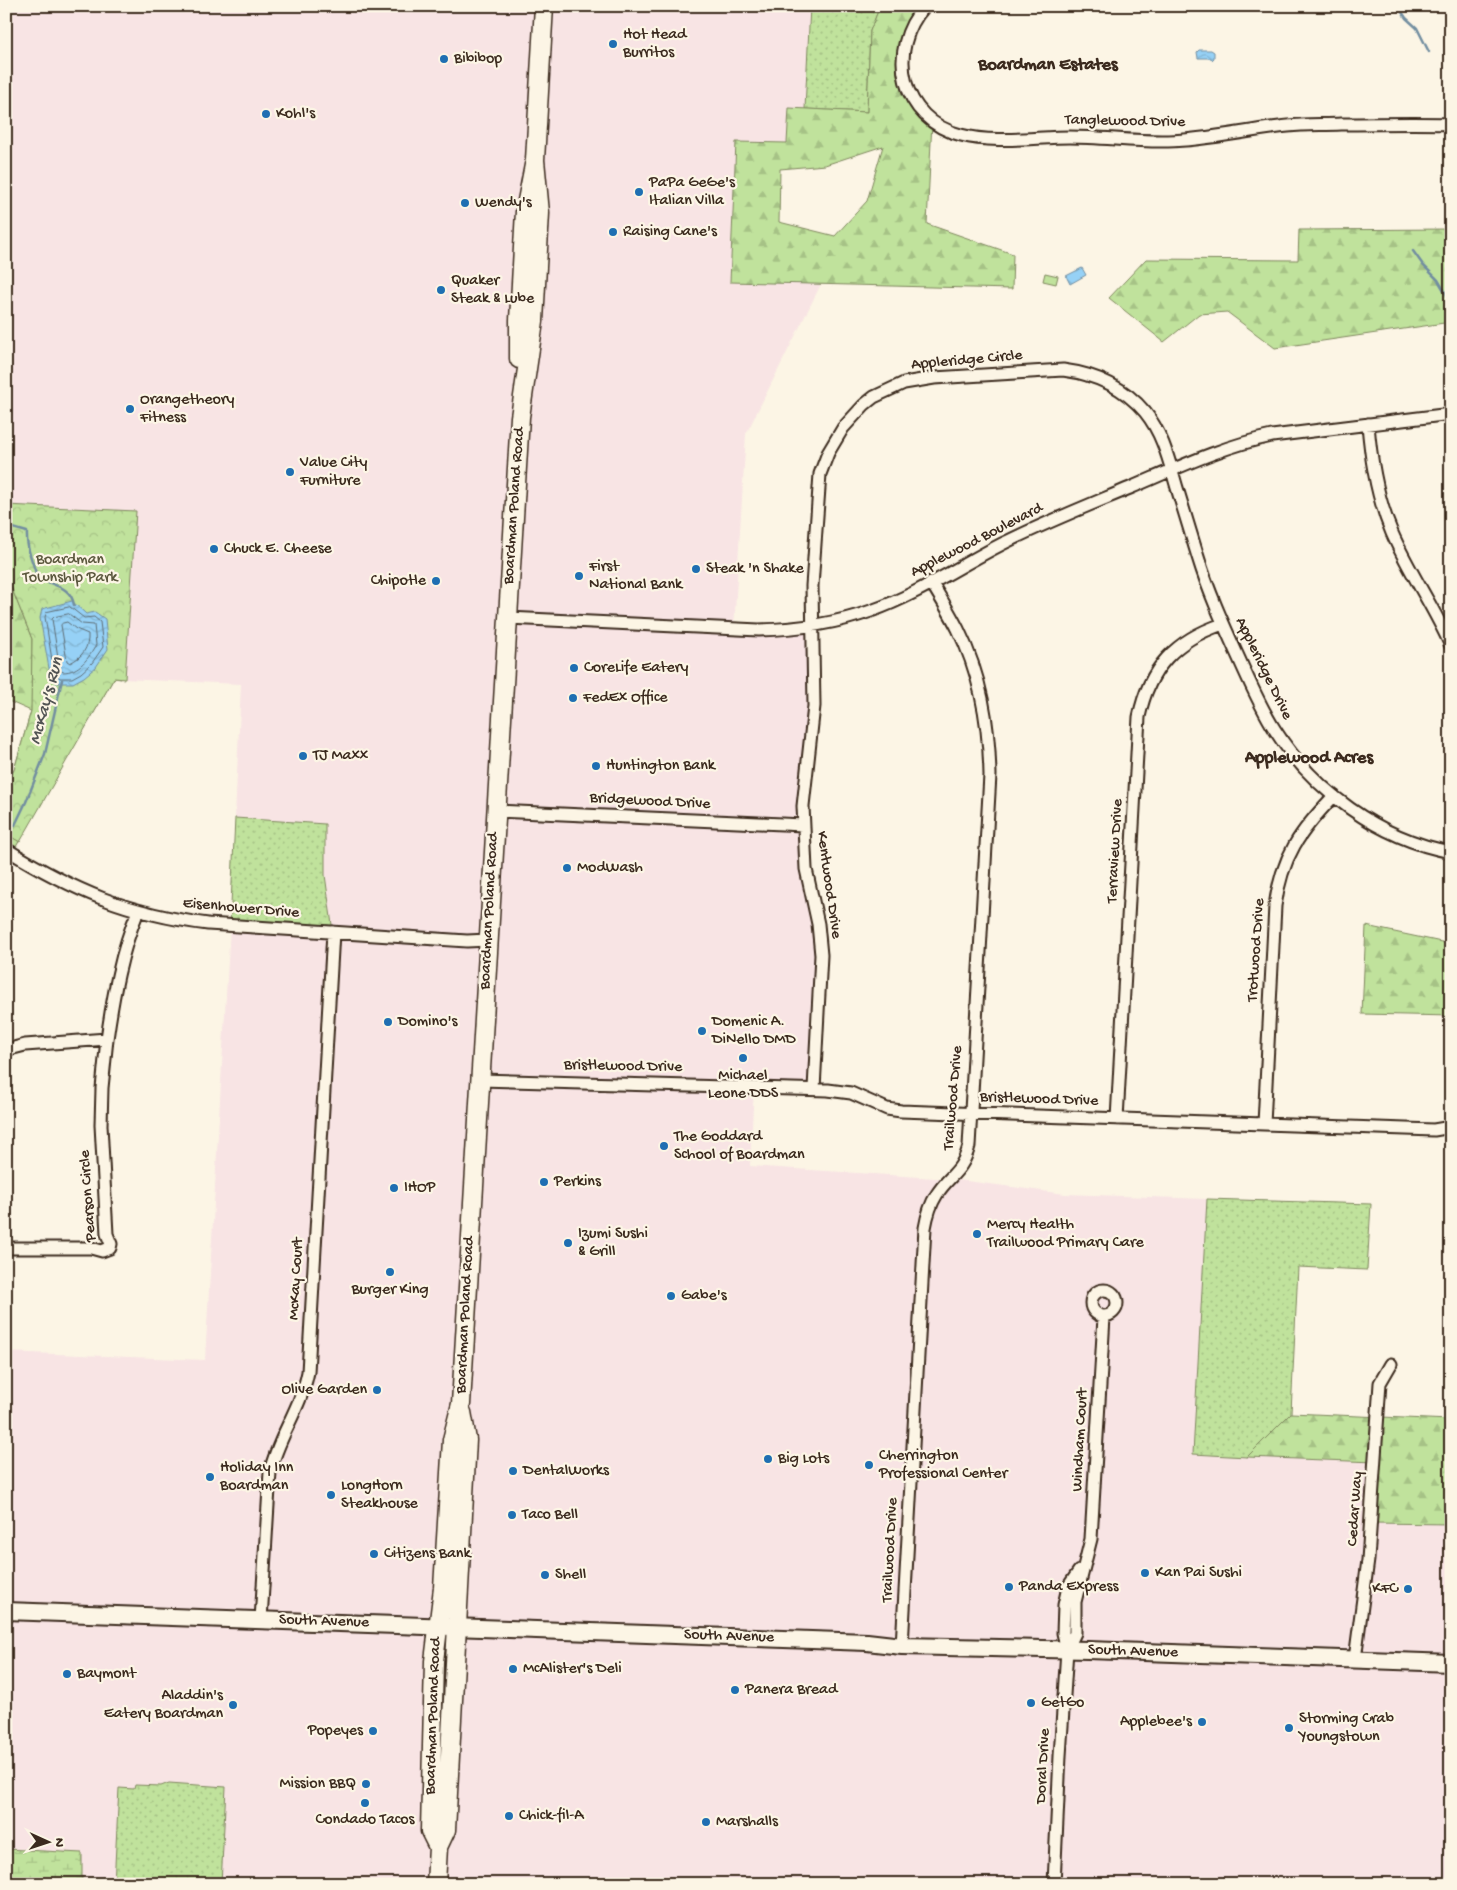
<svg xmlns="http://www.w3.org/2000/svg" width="1457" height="1890" viewBox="0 0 1457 1890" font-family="'Gochi Hand',sans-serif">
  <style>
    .built { fill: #f8e4e4 }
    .grass { fill: url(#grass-dots); stroke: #7e865d }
    .forest { fill: url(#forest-firs); stroke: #7e865d; fill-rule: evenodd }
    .wetland { fill: url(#wetland-marsh); stroke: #7e865d }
    .park { fill: url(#park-crowns); stroke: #7e865d }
    .pitch { fill: #c0e29c; stroke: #7e865d }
    .water { fill: url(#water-waves); stroke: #728ea0 }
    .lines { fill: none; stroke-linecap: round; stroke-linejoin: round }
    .shore { stroke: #5f6d74; stroke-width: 1 }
    .stream { stroke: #728ea0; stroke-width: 2.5 }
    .minor-casing { stroke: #3b2a1e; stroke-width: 15 }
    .secondary-casing { stroke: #3b2a1e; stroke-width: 20 }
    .primary-casing { stroke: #3b2a1e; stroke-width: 21 }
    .minor { stroke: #fcf5e5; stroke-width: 11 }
    .secondary { stroke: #fcf5e5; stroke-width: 16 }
    .primary { stroke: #fcf5e5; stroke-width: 18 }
    .poi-dot { fill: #1f6fb2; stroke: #fcf5e5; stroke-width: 2 }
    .labels { text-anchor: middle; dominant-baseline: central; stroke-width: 4.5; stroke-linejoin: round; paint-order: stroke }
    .poi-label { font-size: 16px; fill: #3b2a1e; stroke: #fcf5e5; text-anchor: start }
    .street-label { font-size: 16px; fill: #3b2a1e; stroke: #fcf5e5 }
    .park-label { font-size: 16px; fill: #5c583e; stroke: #fcf5e5 }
    .neighbourhood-label { font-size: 18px; font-weight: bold; fill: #3b2a1e; stroke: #fcf5e5 }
    .water-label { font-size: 18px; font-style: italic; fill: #525454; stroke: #fcf5e5 }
  </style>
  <defs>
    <pattern id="grass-dots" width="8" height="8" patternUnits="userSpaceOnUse" patternTransform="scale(1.25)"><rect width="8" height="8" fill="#c0e29c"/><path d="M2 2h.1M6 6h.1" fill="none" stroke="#a6c286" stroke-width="1.8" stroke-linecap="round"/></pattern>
    <pattern id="forest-firs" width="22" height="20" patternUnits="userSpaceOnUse" patternTransform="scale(1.25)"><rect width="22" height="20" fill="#c0e29c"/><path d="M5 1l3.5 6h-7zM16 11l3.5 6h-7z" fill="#a6c286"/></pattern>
    <pattern id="wetland-marsh" width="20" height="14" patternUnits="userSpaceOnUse" patternTransform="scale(1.25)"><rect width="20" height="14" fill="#c0e29c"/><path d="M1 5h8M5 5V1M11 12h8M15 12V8" fill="none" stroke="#a6c286"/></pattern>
    <pattern id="park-crowns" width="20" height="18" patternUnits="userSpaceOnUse" patternTransform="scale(1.25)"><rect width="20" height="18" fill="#c0e29c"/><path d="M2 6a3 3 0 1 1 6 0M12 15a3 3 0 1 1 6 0" fill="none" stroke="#a6c286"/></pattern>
    <pattern id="water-waves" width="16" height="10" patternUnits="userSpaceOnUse" patternTransform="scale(1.25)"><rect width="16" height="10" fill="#96d1f6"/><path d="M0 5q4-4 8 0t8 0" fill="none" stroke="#82b4d2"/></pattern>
  </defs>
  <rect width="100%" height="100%" fill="#fcf5e5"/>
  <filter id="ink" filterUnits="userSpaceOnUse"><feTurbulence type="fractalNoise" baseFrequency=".02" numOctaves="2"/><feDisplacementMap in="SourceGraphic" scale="10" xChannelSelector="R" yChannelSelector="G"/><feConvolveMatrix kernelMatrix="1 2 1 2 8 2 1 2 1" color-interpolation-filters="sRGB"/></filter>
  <g filter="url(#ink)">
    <path class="built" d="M8 6H810L805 109 789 108 788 143 736 142 730 282 821 284 746 434 734 628 813 625 815 666 803 806 818 924 814 1089 754 1087 750 1166 951 1179 1065 1194 1207 1199 1193 1454 1375 1462 1371 1523 1451 1524V1884H6V1352L205 1360 230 926 333 932 325 875V824L235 818 241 684 121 679 130 531 6 511V14Z"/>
    <path class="grass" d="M810 6H880L870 31 867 112 805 109Z
      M235 818 325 824V875L333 932 230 926Z
      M1207 1199 1371 1204 1367 1270 1298 1267 1291 1413 1247 1457 1193 1454Z
      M169 1783 226 1787 221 1884H114L119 1788 134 1789 135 1785 161 1786Z"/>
    <path class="forest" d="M880 6H925L913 23 903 75 932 121 927 224 1013 254 1012 289 730 282 736 142 787 143 789 108 867 112 870 31ZM883 146 867 201 835 236 779 222 780 169 825 165Z
      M1451 229V322L1275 348 1227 312 1199 314 1164 342 1109 298 1146 259 1298 260 1299 230Z
      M6 574 32 639V671L122 661 121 679 114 678 6 864V783L14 770 31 711 6 700Z
      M1366 926 1451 944V1016L1362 1014Z
      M1451 1408V1524L1371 1523 1375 1462 1247 1457 1291 1413 1450 1420Z"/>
    <path class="wetland" d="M6 1849 82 1853V1884H6Z"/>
    <path class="park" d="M6 505 136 511 125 679 114 678 20 842 6 834V783L14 770 31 711 32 639 6 574Z"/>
    <path class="pitch" d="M1045 273 1058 276 1056 284 1043 281Z"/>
    <path class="water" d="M1199 50H1211L1214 52V58L1212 60 1211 58H1198L1197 52Z
      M1082 268 1086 275 1070 284 1066 276Z
      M72 601 86 614 95 612 105 619 108 649 96 667 84 677 73 683H56L50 674 40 618 42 609Z"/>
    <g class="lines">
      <path class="shore" d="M70 607 84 618 94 617 100 622 103 647 92 663 81 673 72 678H60L54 672 45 617 47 612Z
        M69 614 82 624 94 625 96 645C89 658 79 672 63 672L60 670 52 619 54 617Z
        M63 623 67 622 76 629 88 634C89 648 82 657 70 663L67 661 61 625Z"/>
      <path class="stream" d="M1398 6 1406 18 1417 28 1429 52
        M1413 251 1423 265 1438 280 1451 302
        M6 526 27 532C26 550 33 561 37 577 51 586 71 585 74 605
        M15 825 26 802 45 754 62 680"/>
      <defs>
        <path id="minor" d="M925 6C885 50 901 120 961 135 994 144 1036 137 1070 137 1103 137 1136 142 1168 141 1208 140 1248 130 1288 126 1306 124 1324 125 1341 124 1378 124 1414 123 1451 124
          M1368 424C1371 462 1377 498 1392 533 1409 572 1434 607 1451 646
          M508 618 759 630C797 629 835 624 871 611 917 595 959 566 1002 544 1044 523 1087 506 1130 488 1177 468 1223 446 1272 436L1451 414
          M496 811 803 825
          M6 849C74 891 128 914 208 924L467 941 488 940
          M107 1039C113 996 121 951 138 911
          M6 1050 25 1045 107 1039 102 1088 101 1125 107 1234 111 1244 110 1248 102 1251 91 1248H6
          M480 1080 828 1090 851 1093 887 1109 901 1111 1434 1130 1451 1127
          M814 1089 821 955 818 924 806 869 803 806 814 706 812 586 820 474 828 453 843 428 864 405 874 397 904 383 934 378 1063 370C1094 374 1124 387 1145 412 1163 434 1169 461 1177 488 1184 511 1191 534 1198 557 1208 590 1222 621 1236 652 1248 678 1259 705 1275 730 1313 790 1379 839 1451 852
          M1117 1119 1139 717C1149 668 1175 640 1223 624
          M1264 1124 1275 906C1282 856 1300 831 1334 796
          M1091 1303a13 13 0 1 1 26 0a13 13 0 1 1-26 0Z
          M261 1620 270 1472C278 1437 301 1408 308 1372L333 932
          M902 1646 925 1228C927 1216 930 1205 937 1194 950 1174 962 1173 969 1146L990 775C989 723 981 675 958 629 950 613 940 597 931 582
          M1067 1650 1075 1633V1602L1091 1539 1104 1317
          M1355 1659 1368 1560 1380 1383 1391 1364
          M1054 1884 1060 1756 1067 1650 1063 1633 1064 1605 1068 1587 1079 1571"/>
        <path id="secondary" d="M6 1611 867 1642 902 1646 1088 1650 1451 1663"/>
        <path id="primary" d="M519 359V320L525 211 535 160 544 6
          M438 1847 430 1831 434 1661 443 1588 452 1440 461 1404 520 417 534 321 540 213 535 160
          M436 1884 438 1847 446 1830 467 1440 462 1412"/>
      </defs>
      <use href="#minor" class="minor-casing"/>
      <use href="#secondary" class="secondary-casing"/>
      <use href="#primary" class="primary-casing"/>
      <use href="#minor" class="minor"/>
      <use href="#secondary" class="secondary"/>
      <use href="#primary" class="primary"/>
    </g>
  </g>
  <g class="poi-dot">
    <circle cx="613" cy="44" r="5"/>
    <circle cx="444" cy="59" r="5"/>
    <circle cx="266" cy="114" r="5"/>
    <circle cx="639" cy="192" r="5"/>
    <circle cx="465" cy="203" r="5"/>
    <circle cx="613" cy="232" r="5"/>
    <circle cx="441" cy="290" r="5"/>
    <circle cx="130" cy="409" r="5"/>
    <circle cx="290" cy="472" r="5"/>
    <circle cx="214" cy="549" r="5"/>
    <circle cx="696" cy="569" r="5"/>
    <circle cx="579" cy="576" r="5"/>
    <circle cx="436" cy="581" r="5"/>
    <circle cx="574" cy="668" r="5"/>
    <circle cx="573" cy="698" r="5"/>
    <circle cx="303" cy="756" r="5"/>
    <circle cx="596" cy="766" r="5"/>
    <circle cx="567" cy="868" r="5"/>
    <circle cx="388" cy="1022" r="5"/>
    <circle cx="702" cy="1031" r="5"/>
    <circle cx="743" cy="1058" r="5"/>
    <circle cx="664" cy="1146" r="5"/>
    <circle cx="544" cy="1182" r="5"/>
    <circle cx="394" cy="1188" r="5"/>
    <circle cx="977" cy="1234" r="5"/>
    <circle cx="568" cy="1243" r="5"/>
    <circle cx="390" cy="1272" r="5"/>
    <circle cx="671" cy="1296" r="5"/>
    <circle cx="377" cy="1390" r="5"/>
    <circle cx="768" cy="1459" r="5"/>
    <circle cx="869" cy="1465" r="5"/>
    <circle cx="513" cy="1471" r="5"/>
    <circle cx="210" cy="1477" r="5"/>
    <circle cx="331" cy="1495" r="5"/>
    <circle cx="512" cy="1515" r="5"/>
    <circle cx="374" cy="1554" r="5"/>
    <circle cx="1145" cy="1573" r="5"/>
    <circle cx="545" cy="1575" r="5"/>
    <circle cx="1009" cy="1587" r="5"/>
    <circle cx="1408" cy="1589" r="5"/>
    <circle cx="513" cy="1669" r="5"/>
    <circle cx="67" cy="1674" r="5"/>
    <circle cx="735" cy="1690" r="5"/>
    <circle cx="1031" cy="1703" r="5"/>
    <circle cx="233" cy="1705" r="5"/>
    <circle cx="1202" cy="1722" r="5"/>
    <circle cx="1289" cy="1728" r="5"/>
    <circle cx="373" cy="1731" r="5"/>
    <circle cx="366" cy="1784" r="5"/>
    <circle cx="365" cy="1803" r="5"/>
    <circle cx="509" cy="1816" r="5"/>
    <circle cx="706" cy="1822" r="5"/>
  </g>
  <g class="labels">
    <g class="poi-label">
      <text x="623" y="35">Hot Head<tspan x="623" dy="18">Burritos</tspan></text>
      <text x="454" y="59">Bibibop</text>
      <text x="276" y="114">Kohl's</text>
      <text x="649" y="183">PaPa GeGe's<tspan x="649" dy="18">Italian Villa</tspan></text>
      <text x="475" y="203">Wendy's</text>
      <text x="623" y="232">Raising Cane's</text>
      <text x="451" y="281">Quaker<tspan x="451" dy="18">Steak &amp; Lube</tspan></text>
      <text x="140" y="400">Orangetheory<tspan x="140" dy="18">Fitness</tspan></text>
      <text x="300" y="463">Value City<tspan x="300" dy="18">Furniture</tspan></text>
      <text x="224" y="549">Chuck E. Cheese</text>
      <text x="589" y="567">First<tspan x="589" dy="18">National Bank</tspan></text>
      <text x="706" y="569">Steak 'n Shake</text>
      <text x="426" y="581" text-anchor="end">Chipotle</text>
      <text x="584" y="668">CoreLife Eatery</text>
      <text x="583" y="698">FedEx Office</text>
      <text x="313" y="756">TJ Maxx</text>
      <text x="606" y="766">Huntington Bank</text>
      <text x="577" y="868">ModWash</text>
      <text x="398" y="1022">Domino's</text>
      <text x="712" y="1022">Domenic A.<tspan x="712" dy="18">DiNello DMD</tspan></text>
      <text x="743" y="1076" text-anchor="middle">Michael<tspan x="743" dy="18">Leone DDS</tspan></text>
      <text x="674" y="1137">The Goddard<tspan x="674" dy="18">School of Boardman</tspan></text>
      <text x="554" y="1182">Perkins</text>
      <text x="404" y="1188">IHOP</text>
      <text x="987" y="1225">Mercy Health<tspan x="987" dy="18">Trailwood Primary Care</tspan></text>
      <text x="578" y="1234">Izumi Sushi<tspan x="578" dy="18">&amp; Grill</tspan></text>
      <text x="390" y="1290" text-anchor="middle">Burger King</text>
      <text x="681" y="1296">Gabe's</text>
      <text x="367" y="1390" text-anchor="end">Olive Garden</text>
      <text x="879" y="1456">Cherrington<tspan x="879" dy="18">Professional Center</tspan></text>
      <text x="778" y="1459">Big Lots</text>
      <text x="220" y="1468">Holiday Inn<tspan x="220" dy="18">Boardman</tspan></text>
      <text x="523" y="1471">DentalWorks</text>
      <text x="341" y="1486">LongHorn<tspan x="341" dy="18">Steakhouse</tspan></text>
      <text x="522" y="1515">Taco Bell</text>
      <text x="384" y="1554">Citizens Bank</text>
      <text x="1155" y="1573">Kan Pai Sushi</text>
      <text x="555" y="1575">Shell</text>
      <text x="1019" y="1587">Panda Express</text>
      <text x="1398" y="1589" text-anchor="end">KFC</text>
      <text x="523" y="1669">McAlister's Deli</text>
      <text x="77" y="1674">Baymont</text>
      <text x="745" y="1690">Panera Bread</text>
      <text x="223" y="1696" text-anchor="end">Aladdin's<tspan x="223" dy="18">Eatery Boardman</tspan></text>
      <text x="1041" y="1703">GetGo</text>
      <text x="1299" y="1719">Storming Crab<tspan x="1299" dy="18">Youngstown</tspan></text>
      <text x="1192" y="1722" text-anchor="end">Applebee's</text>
      <text x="363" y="1731" text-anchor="end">Popeyes</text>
      <text x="356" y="1784" text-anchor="end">Mission BBQ</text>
      <text x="519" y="1816">Chick-fil-A</text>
      <text x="365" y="1820" text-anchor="middle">Condado Tacos</text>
      <text x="716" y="1822">Marshalls</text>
    </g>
    <g class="street-label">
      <text transform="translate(1125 122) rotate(1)">Tanglewood Drive</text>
      <text transform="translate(967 361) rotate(-5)">Appleridge Circle</text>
      <text transform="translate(515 506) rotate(-86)">Boardman Poland Road</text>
      <text transform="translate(977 541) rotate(-27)">Applewood Boulevard</text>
      <text transform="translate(1263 669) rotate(64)">Appleridge Drive</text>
      <text transform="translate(650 802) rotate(3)">Bridgewood Drive</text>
      <text transform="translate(1116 851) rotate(-87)">Terraview Drive</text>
      <text transform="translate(828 885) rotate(82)">Kentwood Drive</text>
      <text transform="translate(241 909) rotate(5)">Eisenhower Drive</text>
      <text transform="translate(490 911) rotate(-87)">Boardman Poland Road</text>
      <text transform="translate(1257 950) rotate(-86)">Trotwood Drive</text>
      <text transform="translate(623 1067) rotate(1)">Bristlewood Drive</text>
      <text transform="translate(954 1098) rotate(-85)">Trailwood Drive</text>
      <text transform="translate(1039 1100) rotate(2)">Bristlewood Drive</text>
      <text transform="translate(89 1196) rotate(-94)">Pearson Circle</text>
      <text transform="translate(297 1279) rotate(-87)">McKay Court</text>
      <text transform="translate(466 1315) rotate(-87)">Boardman Poland Road</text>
      <text transform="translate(1081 1440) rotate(-87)">Windham Court</text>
      <text transform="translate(1356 1509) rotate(-86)">Cedar Way</text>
      <text transform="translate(891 1550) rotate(-87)">Trailwood Drive</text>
      <text transform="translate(324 1622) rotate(2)">South Avenue</text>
      <text transform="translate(729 1637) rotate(2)">South Avenue</text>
      <text transform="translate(1133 1652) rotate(2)">South Avenue</text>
      <text transform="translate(434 1716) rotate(-88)">Boardman Poland Road</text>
      <text transform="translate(1044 1766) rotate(-87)">Doral Drive</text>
    </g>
    <g class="park-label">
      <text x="70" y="560">Boardman<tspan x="70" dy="18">Township Park</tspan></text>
    </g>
    <g class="neighbourhood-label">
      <text x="1048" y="65">Boardman Estates</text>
      <text x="1309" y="758">Applewood Acres</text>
    </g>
    <g class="water-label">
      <text transform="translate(47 701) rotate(-75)">McKay's Run</text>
    </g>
  </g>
  <rect width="1457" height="1890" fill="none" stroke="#fcf5e5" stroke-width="25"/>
  <rect x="12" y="12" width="1432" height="1865" fill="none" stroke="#3b2a1e" stroke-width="2" filter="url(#ink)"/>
  <g transform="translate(48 1842) rotate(93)" stroke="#fcf5e5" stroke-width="4" paint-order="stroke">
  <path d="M0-4L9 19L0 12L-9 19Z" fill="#3b2a1e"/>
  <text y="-8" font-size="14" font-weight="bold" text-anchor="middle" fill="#3b2a1e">N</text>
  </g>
</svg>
